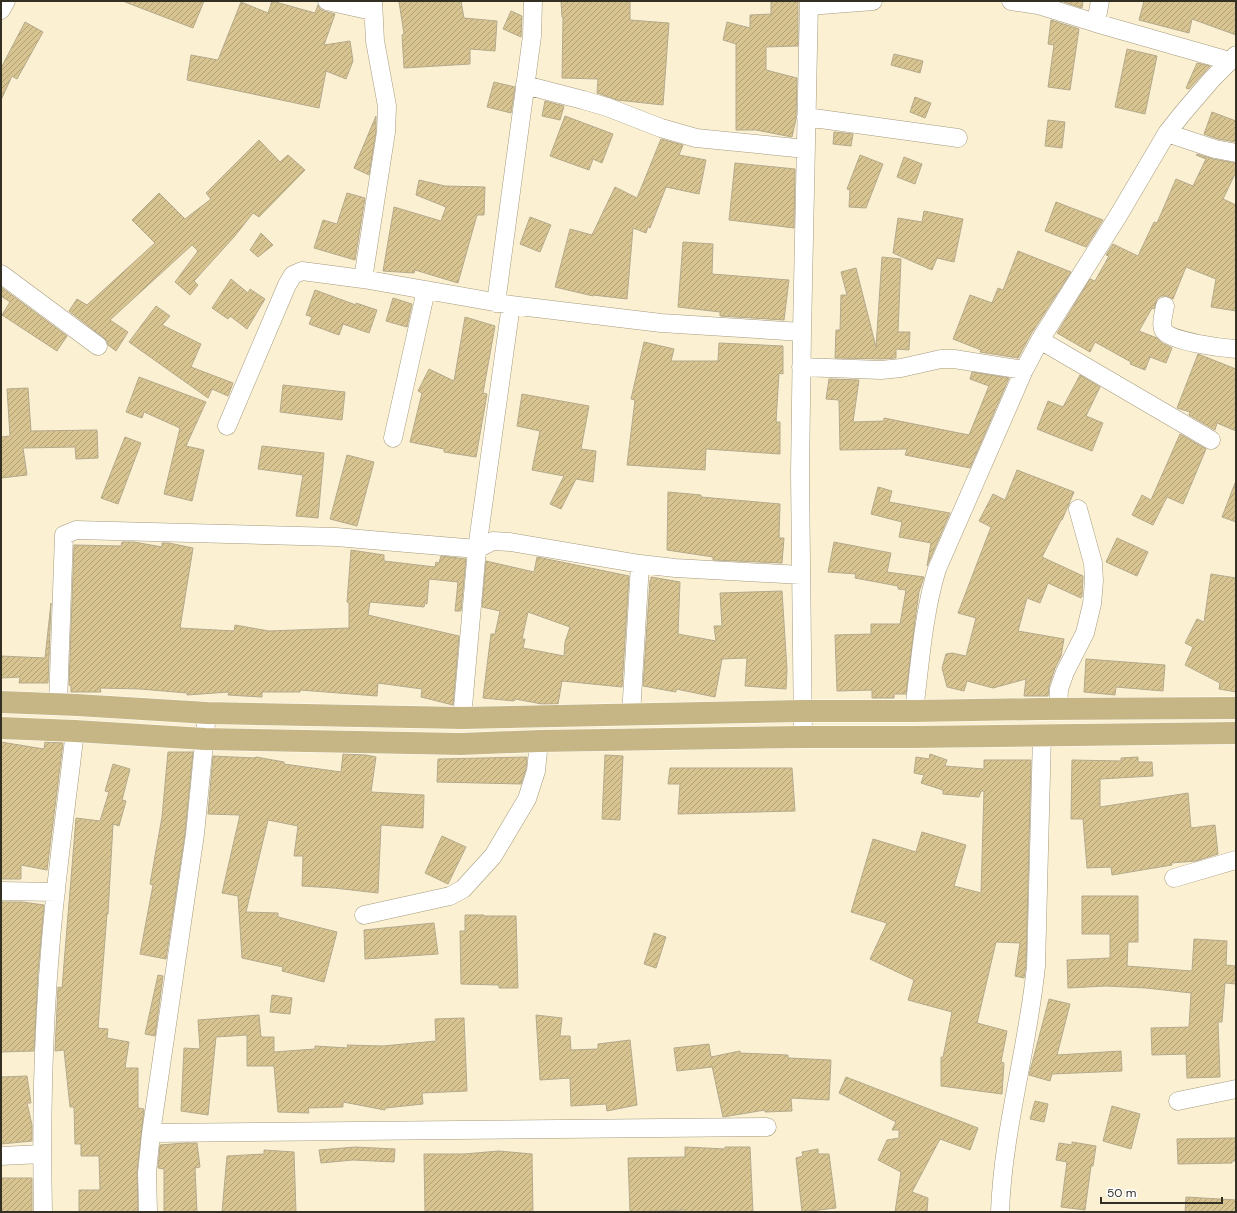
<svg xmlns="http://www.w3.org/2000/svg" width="1237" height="1213" viewBox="0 0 1237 1213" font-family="'DM Sans',sans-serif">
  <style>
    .building { fill: url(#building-hatch); stroke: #b5aa8d; fill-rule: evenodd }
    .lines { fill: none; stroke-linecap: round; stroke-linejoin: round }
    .minor-casing { stroke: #a59a7e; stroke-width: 19 }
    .major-casing { stroke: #fff; stroke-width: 23 }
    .minor { stroke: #fff; stroke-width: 18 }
    .major { stroke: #c7b685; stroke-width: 22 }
  </style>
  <defs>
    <pattern id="building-hatch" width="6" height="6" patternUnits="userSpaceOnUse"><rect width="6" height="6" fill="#d8c490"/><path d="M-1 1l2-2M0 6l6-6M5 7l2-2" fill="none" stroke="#b0a075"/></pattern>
  </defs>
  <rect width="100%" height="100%" fill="#fbf0d1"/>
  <path class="building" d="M125 1H204L193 28 125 2Z
    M272 1 315 13 318 5 320 9 324 11 335 14 324 45 350 41 353 61 346 79 326 71 319 108 187 80 191 55 218 60 241 2 268 13Z
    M406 1H461L464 18 497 21 495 51 470 49V64L404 68 402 35 404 34 399 2Z
    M561 1H630V20L669 23 663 105 617 100 597 93 598 79 562 78 563 17H562Z
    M771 1H798V46L766 47V70L797 78 796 119 792 137 756 130H736V44L723 40 727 22 750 28V15L771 14Z
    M1061 1H1083L1082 8Z
    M1144 1H1236V35L1192 19 1189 33 1139 20Z
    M511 11 522 16 521 37 503 29Z
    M1051 20 1079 29 1070 90 1048 87 1054 45 1048 44Z
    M25 22 43 32 17 79 12 76 1 100V68Z
    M1127 49 1157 56 1145 114 1115 107Z
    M894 54 923 61 920 73 891 65Z
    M1197 63 1210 66 1189 89 1186 88Z
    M494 82 515 87 511 113 487 107Z
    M915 97 931 103 925 118 910 112Z
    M545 101 564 106 560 120 542 116Z
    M1212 112 1236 121V142L1218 139 1204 134Z
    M376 116V131L369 175 354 168Z
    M565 116 613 134 602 163 593 159 589 170 550 156Z
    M1048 120 1065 122 1062 148 1045 146Z
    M834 132 853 134 851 146 833 144Z
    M661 139 683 145 679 155 706 160 699 194 666 187 650 228 648 227 646 233 633 228 627 299 593 295V296L555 287 570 229 592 235 615 187 637 198Z
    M259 140 280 162 288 155 305 170 259 217 253 213 234 237 194 281 198 285 190 295 175 282 198 251 192 245 110 320 128 332 116 351 108 345 107 341 104 338 69 311 77 299 87 305 155 243 132 220 159 193 185 219 211 199 206 193Z
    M1197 154 1213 159 1236 163V172L1223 199 1236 205V311L1211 307 1216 279 1186 267 1173 299 1166 296H1161L1157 299 1154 309 1152 308 1139 331 1157 338 1162 343 1172 348 1166 363 1150 357 1145 370 1130 364 1131 362 1095 342 1090 352 1057 333 1090 279 1095 281 1109 256 1106 255 1113 244 1138 256 1154 222 1157 223 1176 179 1193 186 1206 159 1196 155Z
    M860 155 883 164 866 208 849 207 850 190 847 189Z
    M904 157 922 164 915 184 897 177Z
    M735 163 795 169 794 228 729 220Z
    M419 180 445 186 485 187 484 215H477L458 283 415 270 414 273 383 271 394 207 441 221 446 207 416 195Z
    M347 193 365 198 355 260 314 248 323 220 337 224Z
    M1056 202 1103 220 1086 247 1045 231Z
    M924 211 963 219 954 262 937 258 932 270 893 253 898 218 922 222Z
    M530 217 551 225 540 252 520 244Z
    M261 233 273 245 258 257 250 250Z
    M683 242 713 244 712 274 789 280 784 320 720 316V312L678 307Z
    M1018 251 1071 272 1031 334 1018 358 980 352 981 350 953 339 970 295 992 303 998 288 1003 290Z
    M882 257 901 259 898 332H910L909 350 896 349V358L881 359 835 358 836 330H840L841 295H847L841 272 856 268 876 347Z
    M231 279 248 293 250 289 265 299 247 329 230 316 228 319 212 308Z
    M1 287 67 336 57 351 2 315 10 302 1 296Z
    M315 290 356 305V303L377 310 369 333 343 324 339 335 309 324 312 317 306 315Z
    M393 298 412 304 407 327 386 321Z
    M156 306 170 316 162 325 201 344 191 367 233 383 228 396 212 389 208 398 129 342Z
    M465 317 495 326 483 393 487 394 476 457 444 452V449L410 442 422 393 418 391 429 369 454 381Z
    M644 342 674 349 671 361H718L719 343 783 346V374L779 373 776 422H780V454L706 449 705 470 627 465 635 400 631 399Z
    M1198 354 1236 369V431L1217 423 1215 430 1189 415 1190 412 1177 408Z
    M972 372 1009 378 970 468 905 455 907 449 840 450 839 400 826 399 829 379 859 380 853 422 884 421V418L969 435 989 386 970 379Z
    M1080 375 1100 387 1086 416 1103 423 1092 451 1037 429 1048 401 1063 407Z
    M139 377 206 402 186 446 204 450 192 501 164 494 180 428 144 412 142 418 126 412Z
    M283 385 345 392 342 420 280 412Z
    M28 388 31 431 97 430 98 458 76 459 75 447 23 448 27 475 1 478V437L10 436 7 389Z
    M522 394 589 406 581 449 596 451 593 482 576 479 561 509 550 504 564 476 532 470 540 431 517 426Z
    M1180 434 1206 449 1183 504 1167 497 1153 525 1132 515 1142 495 1151 500Z
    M125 437 141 443 118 504 101 498Z
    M262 446 324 453 318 518 296 516 303 475 258 469Z
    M347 455 374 462 357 526 330 519Z
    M1017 470 1074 492 1062 520H1061L1042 557 1083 576 1082 596 1081 598 1048 583 1040 603 1027 598 1018 631 1064 639 1061 656 1055 668 1049 686 1048 696H1024L1026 679 993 688 967 681 964 691 947 687 942 668 946 654 952 653 966 656 976 618 958 613 991 527 979 521 993 494 1005 500Z
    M1235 483H1236V522L1222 517Z
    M878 487 892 491 889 502 950 513 927 566 931 543 899 537 902 522 871 514Z
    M668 492 701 495V497L780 504 779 538H784L782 563 713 560V557L667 550Z
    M1117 538 1148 552 1137 576 1106 562Z
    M122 542H134L162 547V543H169L193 548 180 628 234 631 235 625 269 631 349 628V603L347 602 351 550 384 555V561L435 567 436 562 439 563 441 556 466 559 461 611H455L458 582 429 579 427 604 425 603 424 607 370 602 368 615 459 636 453 705 421 697 422 689 378 683 377 696 300 690V692H262V697L228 695 229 692 187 695V693L140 689 100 688 101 692H71V686L69 685 74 545 121 546Z
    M834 542 891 553 887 572 924 577 919 592 915 620 906 694H894V698H872V690L837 691 835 635 871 634V624H900L906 590 898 589V586L855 578 856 574 828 572Z
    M537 557 629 576 622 687 562 681 558 704H542L515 699 514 701 483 698 491 634H495L500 611 482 607 486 561 534 572ZM528 612 570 627 565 642 564 656 523 648 525 639H522Z
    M1211 574 1236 578V692L1219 689 1220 683 1185 665 1193 647 1185 643 1197 619 1204 622Z
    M651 577 680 582 678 634 716 641 714 626H722L720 593 782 591 787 670 786 689 745 686 747 658 722 659 715 697 676 689V692L643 686 650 580H651Z
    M51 603 48 683H19L20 677 1 678V656L45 658Z
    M1086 659 1165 665 1163 691 1116 687 1115 695 1084 692Z
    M1 742 44 749 45 742 63 743 47 870 21 865V879H1Z
    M168 752H193L185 833 166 959 140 954 153 885 150 884 162 817Z
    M343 754 366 755 376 757 371 792 424 795 423 828 381 825 378 893 334 888 302 886 303 856H294L298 826 268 820 246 912 278 913V917L337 932 324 982 282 971 283 967 242 958 238 896 222 893 240 815 208 814 213 756 255 758 256 757 284 762V764L341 772Z
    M930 754 947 760 945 766 984 769V760H1031L1026 965 1024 978 1015 976 1020 943 996 942 977 1023 1007 1031 1001 1062 1004 1063 1002 1094 941 1086V1057H943L952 1012 908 1000 914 980 870 959 887 923 851 912 873 839 916 852 922 832 966 845 954 886 981 893 984 791H981L979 797 943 794V790L921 783 924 775 914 773 916 757 929 759Z
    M605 755 623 756 620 820 602 819Z
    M527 757 526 769 521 784 437 782 438 759Z
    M1138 757V762H1152L1153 776 1100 779V807L1188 793 1191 828 1215 825 1218 854 1196 861 1171 863 1172 865 1112 875 1111 867 1087 868 1083 819H1071L1072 760 1121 761V758Z
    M113 764 130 769 122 800 126 801 119 826 113 824 108 914H107L98 1028 108 1029 107 1038 129 1042 125 1068H138V1108L144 1109 137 1172 138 1212H79V1190H100L99 1156H81V1144H75L74 1107H70L64 1050 55 1051 58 987 62 988 76 818 100 821 109 792 105 791Z
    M670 768H792L795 811 678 814 680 784H668Z
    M442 836 466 847 448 884 425 873Z
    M1082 896H1138V942H1128L1127 966 1192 971 1194 939 1227 941 1226 965 1236 966V984L1225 983 1222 1022H1218L1220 1077 1187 1078 1186 1054 1152 1055 1151 1028 1189 1027 1191 993 1146 988 1106 986 1068 988 1067 960 1110 958V934H1082Z
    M1 902H23L44 905 38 972 34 1051 1 1052Z
    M465 915H484V916H516L518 988H499V985L461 984 460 931H465Z
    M434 923 438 954 365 959 364 930Z
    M654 933 666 937 656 968 644 964Z
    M158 975 163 976 155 1036 145 1034Z
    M272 995 292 998 290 1014 270 1012Z
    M1049 999 1070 1004 1057 1055 1121 1051 1122 1071 1052 1074 1050 1081 1029 1075Z
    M259 1015 261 1037H274V1052L315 1049V1046L348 1048 347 1045 383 1046 436 1041 435 1019 464 1018 467 1091 422 1093 423 1104 385 1108V1110L343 1102V1107L308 1108 309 1113 278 1112 274 1066H247V1035L216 1037 208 1115 181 1111 184 1048 200 1049 198 1020Z
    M536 1015 562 1018 560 1036H570L571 1050 598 1049V1044L630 1040 637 1105 607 1111 606 1104 571 1106 570 1078 540 1080Z
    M709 1044 711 1057 740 1051V1053L788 1055V1058L831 1060 829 1100 791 1098 792 1111 765 1112V1110L723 1117 712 1066V1067L677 1071 674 1048Z
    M27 1076 31 1103H27L32 1125V1141L1 1144V1077Z
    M846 1077 978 1128 970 1150 940 1139 912 1192 928 1198 927 1212H895L901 1172 878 1160 887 1140 899 1138V1130H892L896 1122 839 1093Z
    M1035 1101 1048 1104 1044 1122 1030 1119Z
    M1112 1106 1140 1114 1131 1149 1103 1141Z
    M1231 1138H1236V1161H1232V1163L1178 1164 1177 1139Z
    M1072 1142 1096 1146 1093 1166H1091L1085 1210 1061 1207 1067 1162 1056 1160 1059 1143 1072 1145Z
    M185 1143H197L200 1167 195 1168 197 1212H164V1169L158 1168 160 1145Z
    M355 1147 395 1149 394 1162 353 1160 321 1163 319 1150Z
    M685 1147 725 1149V1147H750L753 1212H685V1210L630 1212 628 1158 685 1157Z
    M818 1149V1154H829L836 1208 802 1212 796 1158 803 1156 802 1152Z
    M264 1150 294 1152 296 1212H222L227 1156 264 1154Z
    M499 1151 532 1154 533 1212H425L424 1154H464Z
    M1 1178H32V1212H1Z
    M1186 1197 1236 1200V1212H1185Z"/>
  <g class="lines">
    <defs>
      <path id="minor" d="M327 1 372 11
        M1011 1 1038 5 1096 23 1229 61
        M809 6 873 1
        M1 10 6 1
        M1096 23 1100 1
        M525 85 583 100 607 107 661 128 696 138 806 149
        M806 117 958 138
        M1167 133 1215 149 1236 153
        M1 274 98 346
        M363 279 386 132 387 106 375 41 373 1
        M496 303 532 36 533 1
        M1165 306C1164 313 1160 325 1164 331 1172 342 1222 348 1236 349
        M1040 340 1211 440
        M801 367 881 370 901 368 941 359H954L1024 370
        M227 426 287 285 293 275 302 271 363 279 511 305 661 323 802 332
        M393 438 426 290
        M58 704 64 535 76 530 336 537 477 549 493 541 510 542 640 564 675 568 801 575
        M1058 709 1059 689 1065 672 1085 633 1092 604 1094 581 1093 563 1078 509
        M914 711C920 664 923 615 937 569L1024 370 1040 340 1118 216 1167 133 1182 114 1212 79 1236 55
        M631 715 640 564
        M462 718 477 549 511 305
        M803 737 800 473 802 332 809 1
        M1174 878 1236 860
        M1 891 56 892
        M364 915 450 896 463 889 493 856 527 799 536 771 539 741
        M1178 1101 1236 1089
        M151 1133 767 1127
        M1 1156 42 1154
        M43 1212C41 1121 43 1029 51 939 57 869 67 800 75 731
        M148 1212 147 1173 151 1133 195 834 207 713
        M1000 1212C1003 1129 1028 1048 1036 966L1042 735"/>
      <path id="major" d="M1 702 77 705 207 713 462 718 802 711H914L1040 709 1236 708
        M1 728 75 731 205 739 461 744 539 741 803 737H913L1236 733"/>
    </defs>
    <use href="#minor" class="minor-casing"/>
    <use href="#major" class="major-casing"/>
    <use href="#minor" class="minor"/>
    <use href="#major" class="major"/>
  </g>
  <rect width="1237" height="1213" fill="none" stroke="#332f23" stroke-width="4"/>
  <path d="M1101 1197v6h121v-6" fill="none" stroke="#332f23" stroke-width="2"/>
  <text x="1107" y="1197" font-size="12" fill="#332f23" stroke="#ffffff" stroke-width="3" paint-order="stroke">50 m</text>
</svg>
